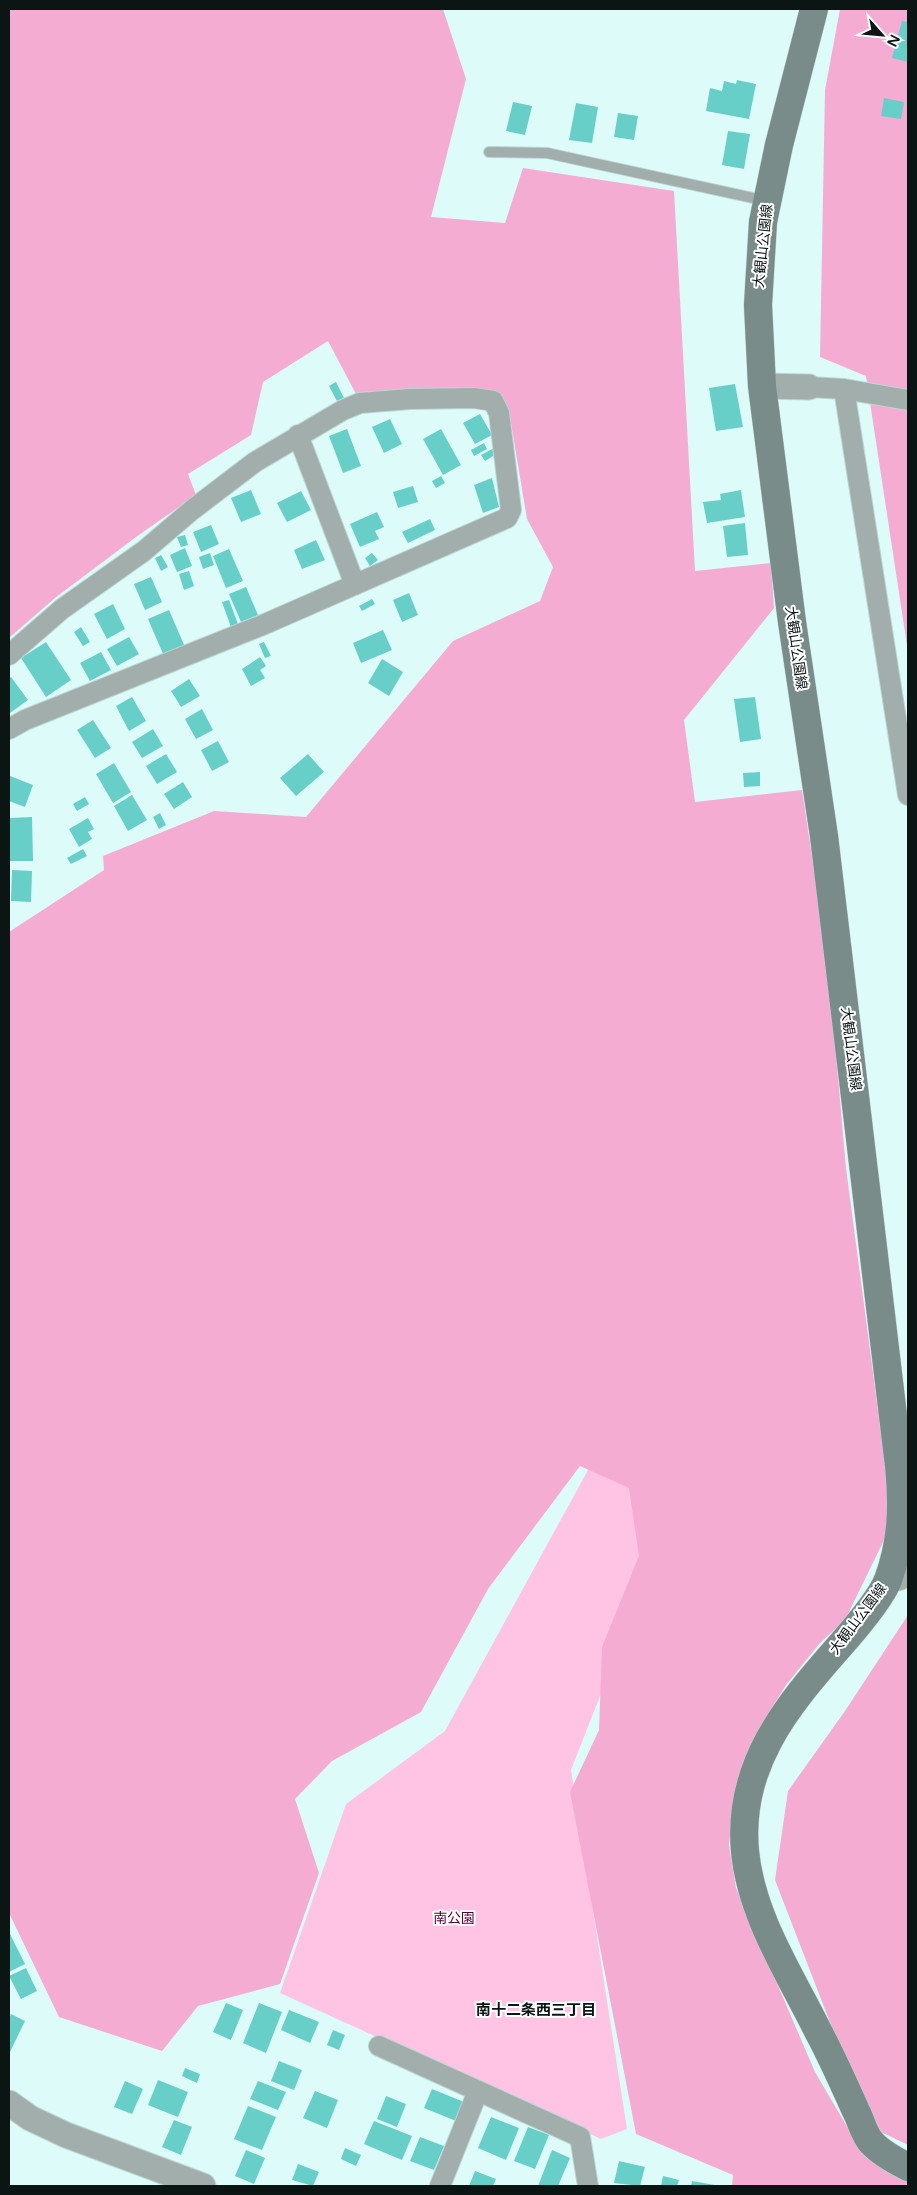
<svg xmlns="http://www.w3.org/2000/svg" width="917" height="2195" viewBox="0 0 917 2195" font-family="'Varela Round','Noto Sans JP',sans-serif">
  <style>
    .green { fill: #ffc4e4 }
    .forest { fill: #f4acd3 }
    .building { fill: #67cfc8 }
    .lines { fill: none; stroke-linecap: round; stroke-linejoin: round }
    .service-casing { stroke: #bbd7d4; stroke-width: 12 }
    .minor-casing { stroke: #bbd7d4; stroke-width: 22 }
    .tertiary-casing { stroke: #bbd7d4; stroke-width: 27 }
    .secondary-casing { stroke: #bbd7d4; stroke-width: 29 }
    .service { stroke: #a1aeac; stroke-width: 10 }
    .minor { stroke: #a1aeac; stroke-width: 20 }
    .tertiary { stroke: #a1aeac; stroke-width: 25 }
    .secondary { stroke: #798c8a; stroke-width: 28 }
    .labels { text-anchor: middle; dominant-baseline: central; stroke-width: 4; stroke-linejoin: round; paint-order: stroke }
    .street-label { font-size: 14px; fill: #0a1514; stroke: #fff }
    .park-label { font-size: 14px; fill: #55003b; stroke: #fff }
    .neighbourhood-label { font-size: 15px; font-weight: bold; fill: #0a1514; stroke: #fff }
  </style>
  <rect width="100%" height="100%" fill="#ddfcf9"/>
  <path class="green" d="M605 1439 624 1454 642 1554 637 1602 571 1770 627 2129 601 2139 280 1993 346 1804 445 1731Z"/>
  <path class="forest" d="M9 9H443L466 79 431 217 505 223 523 168 674 191 695 571 771 563 774 608 684 720 695 802 802 790 828 964 846 1168 890 1502 886 1536 845 1620 820 1643 786 1685 768 1714 749 1751 733 1807 729 1845 736 1888 815 2072 849 2130 908 2177V2186H732L733 2175 636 2134 570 1792 599 1730 602 1647 639 1556 629 1488 580 1466 488 1589 421 1712 332 1761 295 1799 319 1873 280 1984 198 2006 162 2051 59 2017 9 1913V932L104 870 103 856 214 811 306 817 453 641 540 601 553 567 527 519 509 411 502 397 411 390 356 394 328 341 263 382 251 435 188 474 196 495 136 537 55 598 9 638Z
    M840 9H908V652L866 376 820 357 825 90Z
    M908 1615V2145L881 2132 848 2069 775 1880 788 1791 845 1711Z"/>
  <path class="building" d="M902 21 908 22V62L892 58Z
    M737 80 756 84 749 119 706 111 710 88 722 91 724 81 736 84Z
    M884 98 904 102 901 119 881 116Z
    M513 102 532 106 525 135 506 131Z
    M576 103 598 107 592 143 569 140Z
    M618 113 638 116 634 140 614 137Z
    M728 131 750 134 744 169 722 165Z
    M336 382 344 398 337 401 329 386Z
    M735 384 743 427 716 431 709 388Z
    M480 414 492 435 475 444 463 423Z
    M390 419 402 444 384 453 372 427Z
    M347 429 361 466 343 473 329 436Z
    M441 429 461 465 443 475 423 439Z
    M484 443 487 449 474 456 471 450Z
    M494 448 498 453 485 461 481 455Z
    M441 476 445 483 436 488 432 481Z
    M492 478 499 507 483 513 474 485Z
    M413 486 418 502 398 508 393 492Z
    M251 490 261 514 241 522 231 498Z
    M741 490 745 517 707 523 703 502 721 500 720 494Z
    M301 491 311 510 287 522 277 503Z
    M377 512 384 527 375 531 379 539 360 547 350 524Z
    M430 519 435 530 408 543 402 532Z
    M745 523 748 555 727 557 723 526Z
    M211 525 219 544 201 552 193 532Z
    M185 535 188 545 181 547 177 537Z
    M316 540 325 560 302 569 294 550Z
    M185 548 192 566 177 572 170 555Z
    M229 549 243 581 226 588 213 556Z
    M210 553 214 565 203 569 199 557Z
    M372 553 378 560 370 566 365 558Z
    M161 555 168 567 161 571 155 558Z
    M189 571 194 586 184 590 179 574Z
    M151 577 162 602 145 610 134 584Z
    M246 587 258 615 241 622 229 594Z
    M409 593 418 615 402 622 393 600Z
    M372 599 375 604 362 611 359 606Z
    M229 600 238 624 231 627 222 602Z
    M113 604 125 629 107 639 94 614Z
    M169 610 185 647 164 656 148 619Z
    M81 627 90 642 83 646 74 632Z
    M383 630 392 650 361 663 353 643Z
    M129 637 139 654 117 666 107 649Z
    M46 642 71 680 46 697 21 658Z
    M264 642 271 656 265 658 259 644Z
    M101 652 111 670 90 681 80 663Z
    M260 657 266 666 260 670 265 678 251 686 242 669Z
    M382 659 403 672 389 696 368 683Z
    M11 677 28 700 10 713 9 679Z
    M189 679 200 696 181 707 171 691Z
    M132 697 146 721 129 731 116 706Z
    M755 697 761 739 740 742 734 699Z
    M202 709 213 730 196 739 185 719Z
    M93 720 111 748 95 758 77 730Z
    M153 729 163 746 142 758 132 742Z
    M218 741 229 762 212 771 201 750Z
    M166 754 177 772 157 784 146 766Z
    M308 754 324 772 296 796 280 778Z
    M114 763 131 792 113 803 96 774Z
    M760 772V786L744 787 743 773Z
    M10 776 33 785 25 807 9 801Z
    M183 782 192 797 174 809 164 794Z
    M132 795 147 820 128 831 114 806Z
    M85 797 89 804 77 811 73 804Z
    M160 813 166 825 159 829 153 817Z
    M32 817 33 861H9V818Z
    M88 818 94 829 88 832 92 839 79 847 69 829Z
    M83 849 87 856 71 864 67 858Z
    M12 870 32 871 31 902 11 901Z
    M9 1932 25 1964 9 1972Z
    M26 1968 37 1991 21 1999 9 1976Z
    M226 2003 243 2010 231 2040 213 2032Z
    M259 2003 282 2012 266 2053 243 2043Z
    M289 2010 319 2022 310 2043 281 2030Z
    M11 2014 25 2021 9 2054V2019Z
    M333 2030 345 2035 339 2050 327 2045Z
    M279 2061 302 2070 294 2090 271 2081Z
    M185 2068 200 2074 197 2083 182 2076Z
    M158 2080 188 2092 178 2117 148 2105Z
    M125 2081 143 2089 132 2114 114 2107Z
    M258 2081 286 2092 278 2110 250 2099Z
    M432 2089 464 2102 456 2121 424 2108Z
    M315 2091 338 2100 327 2128 303 2118Z
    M386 2096 406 2104 397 2127 377 2119Z
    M248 2106 276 2117 262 2150 234 2139Z
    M491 2117 519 2128 506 2160 478 2148Z
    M174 2120 192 2127 181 2155 162 2147Z
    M374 2121 412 2136 402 2160 364 2144Z
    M528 2127 549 2135 535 2169 514 2161Z
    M420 2137 444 2146 434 2170 410 2161Z
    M345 2148 361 2155 356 2166 341 2159Z
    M246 2150 265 2158 254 2184 235 2176Z
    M552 2150 570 2158 558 2186H538Z
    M619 2161 645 2167 640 2186 614 2183Z
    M298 2164 319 2172 313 2186 292 2180Z
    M475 2171 496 2179 493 2186H469Z
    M663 2176 679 2180 677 2186H661Z
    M692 2181 715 2185V2186H691Z"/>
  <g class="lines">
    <defs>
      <path id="service" d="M489 152 547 153 767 201"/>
      <path id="minor" d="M809 387 844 389 908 400
        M844 389 908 795
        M298 435 355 585
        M9 655 62 609 144 551 192 510 255 462 343 410 360 403 410 399 474 398 493 401 499 413 511 510 507 518 265 624 25 720 9 729
        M887 1582 900 1580 908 1575
        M379 2046 580 2137 588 2186
        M440 2186 478 2091"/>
      <path id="tertiary" d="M762 386 809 387
        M9 2103 30 2118 66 2135 203 2186"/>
      <path id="secondary" d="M814 9 779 145 763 222 758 305 762 386 792 622 824 836 899 1466C903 1506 902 1542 888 1580 880 1600 853 1631 838 1648 786 1707 737 1766 745 1851 751 1916 790 1974 818 2031 832 2057 844 2084 856 2111 861 2120 864 2135 872 2143 881 2153 896 2161 908 2167"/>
    </defs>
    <use href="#service" class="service-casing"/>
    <use href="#minor" class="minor-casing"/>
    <use href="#tertiary" class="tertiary-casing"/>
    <use href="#secondary" class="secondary-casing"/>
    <use href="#service" class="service"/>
    <use href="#minor" class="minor"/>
    <use href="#tertiary" class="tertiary"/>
    <use href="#secondary" class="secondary"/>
  </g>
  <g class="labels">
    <g class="street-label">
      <text transform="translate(763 246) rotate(-84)">大観山公園線</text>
      <text transform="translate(796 648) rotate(82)">大観山公園線</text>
      <text transform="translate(851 1049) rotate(83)">大観山公園線</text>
      <text transform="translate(858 1619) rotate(-53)">大観山公園線</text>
    </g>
    <g class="park-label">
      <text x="454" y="1918">南公園</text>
    </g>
    <g class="neighbourhood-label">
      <text x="536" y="2010">南十二条西三丁目</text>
    </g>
  </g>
  <rect width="917" height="2195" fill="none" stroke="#0a1514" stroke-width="20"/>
  <g transform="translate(882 35) rotate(117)" stroke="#ffffff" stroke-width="4" paint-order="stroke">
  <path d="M0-4L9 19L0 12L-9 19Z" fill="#0a1514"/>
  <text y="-8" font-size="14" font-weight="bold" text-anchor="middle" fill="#0a1514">N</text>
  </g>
</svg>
